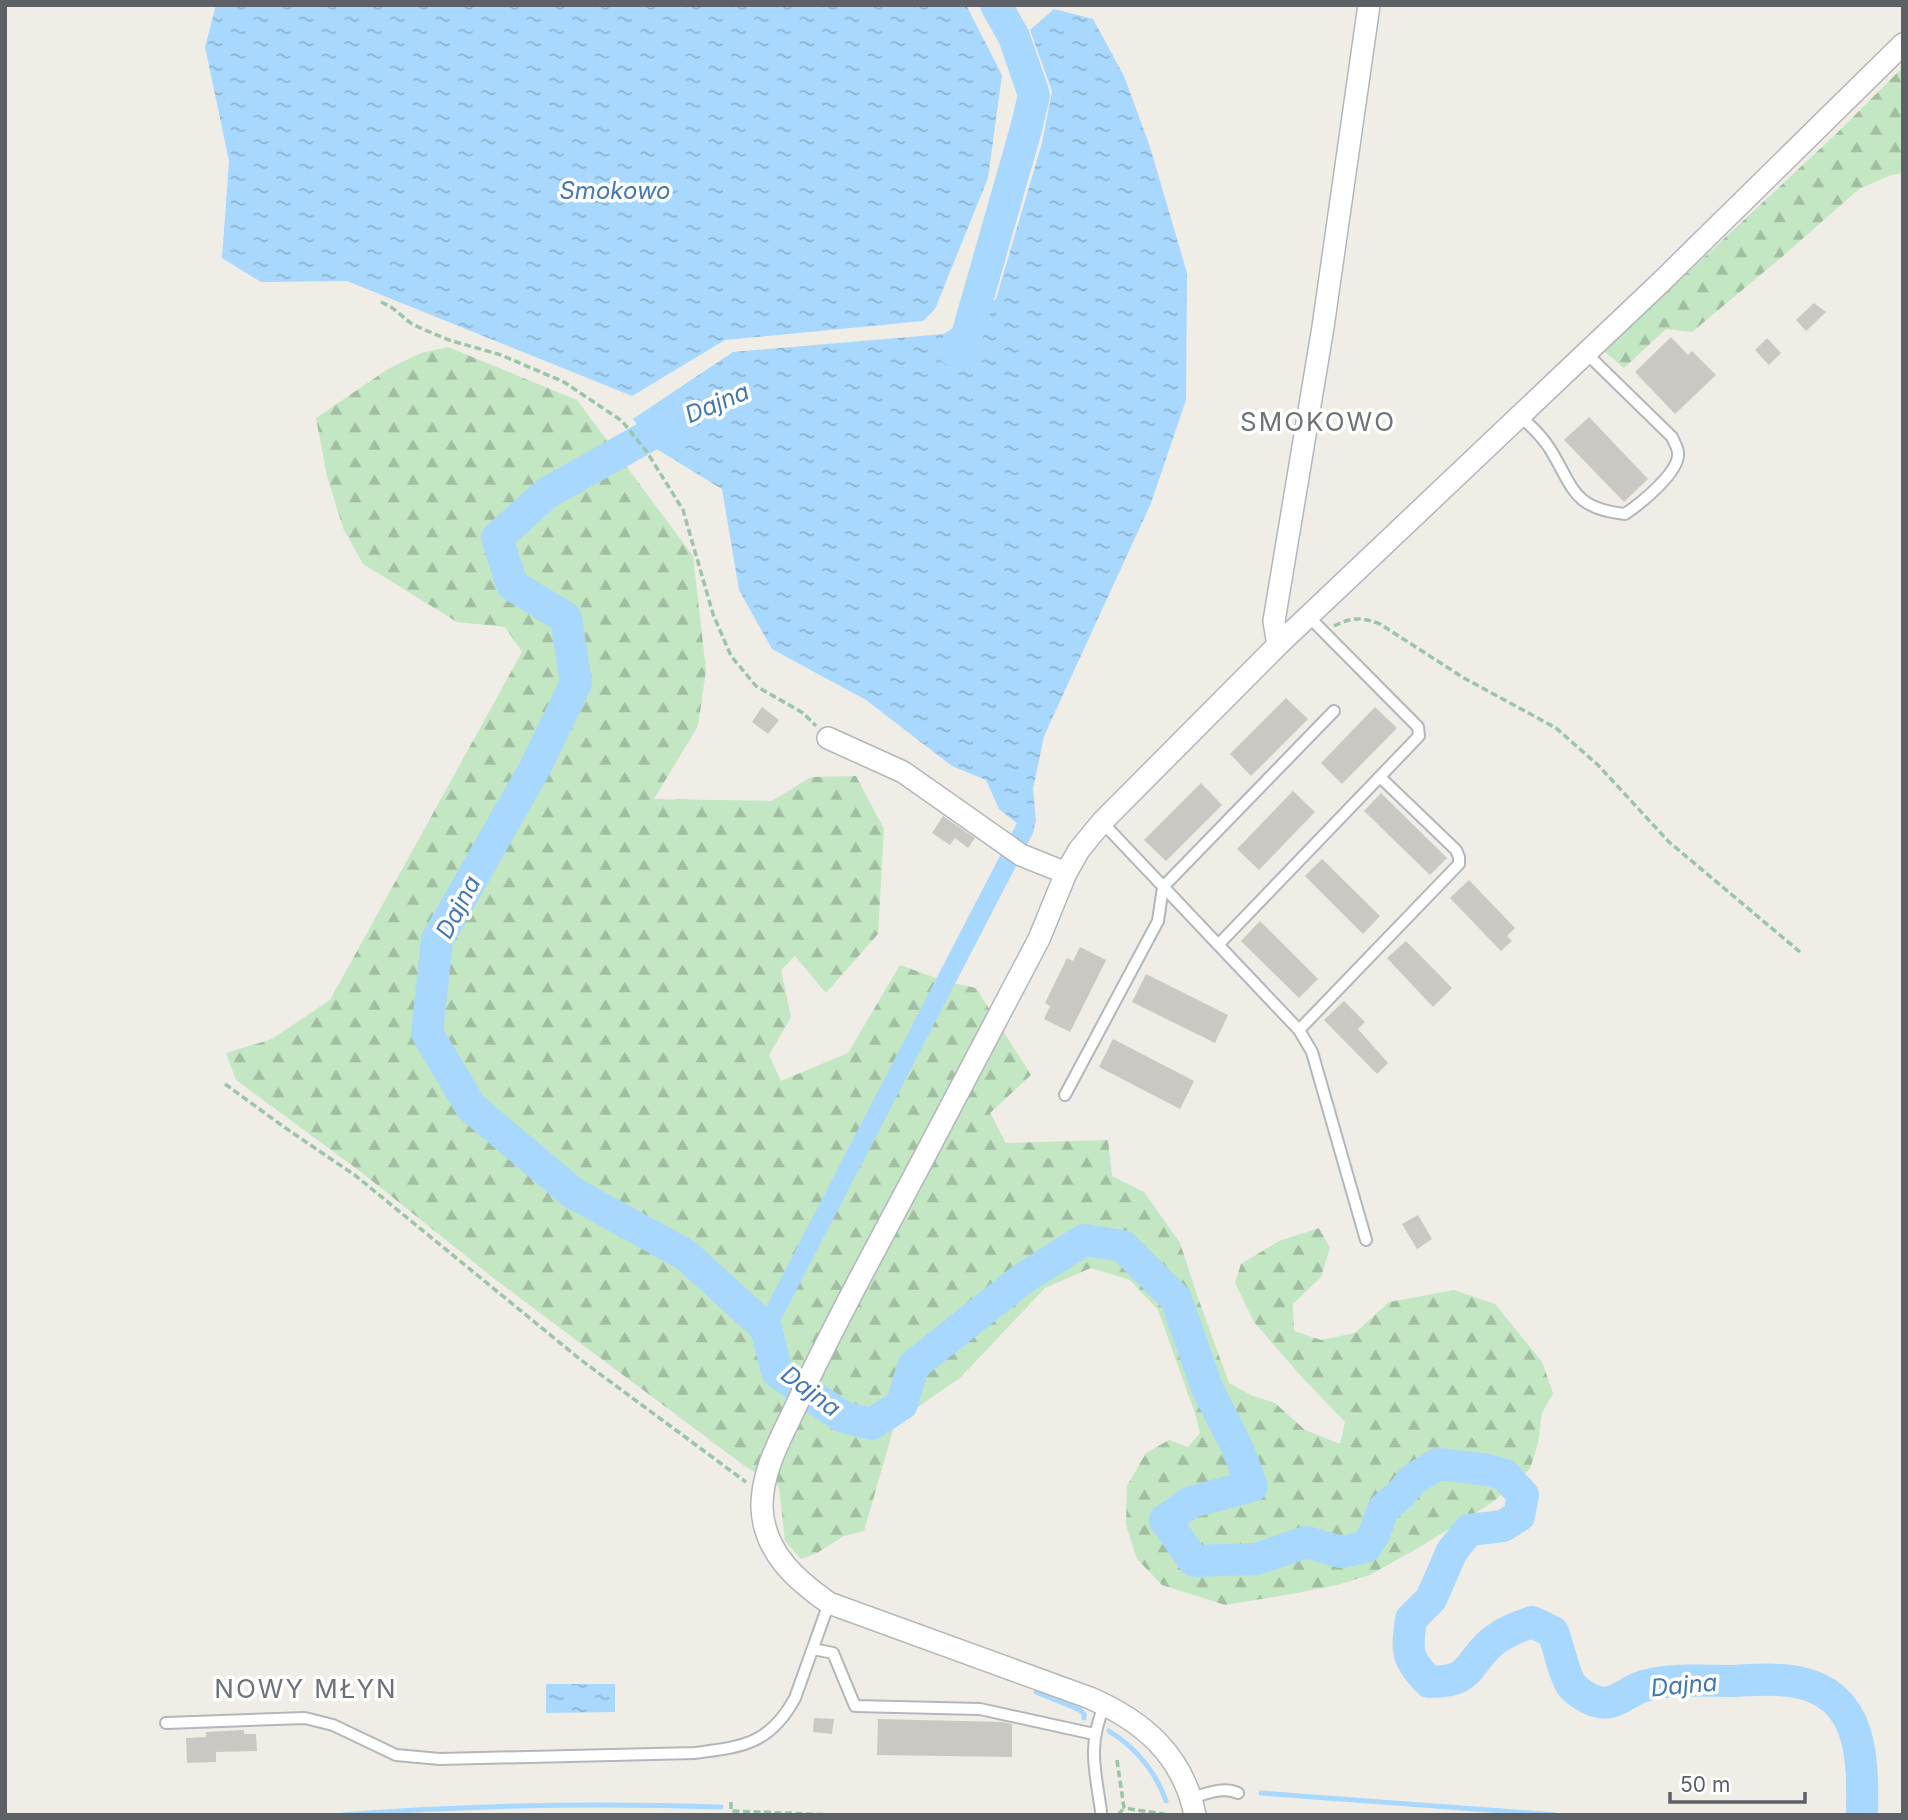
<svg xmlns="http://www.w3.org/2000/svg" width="1908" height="1820" viewBox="0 0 1908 1820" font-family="Inter,sans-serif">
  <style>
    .forest { fill: url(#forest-firs) }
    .water { fill: url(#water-ripples) }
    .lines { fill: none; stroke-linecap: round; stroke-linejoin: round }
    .stream { stroke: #a8d8fd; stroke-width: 5 }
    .canal { stroke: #a8d8fd; stroke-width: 19 }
    .river { stroke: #a8d8fd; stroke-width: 32 }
    .building { fill: #cac8c3 }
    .lane-casing { stroke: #b3b6ba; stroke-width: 14 }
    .street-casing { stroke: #b3b6ba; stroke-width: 24 }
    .path { stroke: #9bc5a7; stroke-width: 3.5; stroke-dasharray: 7 3.5; stroke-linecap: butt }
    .lane { stroke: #fff; stroke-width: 10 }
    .street { stroke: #fff; stroke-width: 21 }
    .labels { text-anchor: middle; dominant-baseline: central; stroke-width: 7; stroke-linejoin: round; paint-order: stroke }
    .water-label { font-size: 24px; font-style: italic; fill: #4479af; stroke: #fff }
    .quarter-label { font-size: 26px; letter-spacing: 2px; fill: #6e7378; stroke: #fff }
  </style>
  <defs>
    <pattern id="forest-firs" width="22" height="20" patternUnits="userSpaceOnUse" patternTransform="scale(1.75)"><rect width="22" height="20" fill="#c3e6c3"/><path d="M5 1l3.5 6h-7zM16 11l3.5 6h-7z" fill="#a2bea2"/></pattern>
    <pattern id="water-ripples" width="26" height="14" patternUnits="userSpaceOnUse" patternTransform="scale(1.75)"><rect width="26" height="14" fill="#a8d8fd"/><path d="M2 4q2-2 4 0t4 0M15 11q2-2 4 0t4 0" fill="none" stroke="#8cb3d1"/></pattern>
  </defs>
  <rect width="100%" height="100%" fill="#efede6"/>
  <path class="forest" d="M1903 67V173L1891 175 1859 189 1783 256 1692 332 1666 329 1624 368 1604 351 1837 133Z
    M448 347 577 400 693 556 706 670 698 726 654 799 772 801 811 777 856 776 884 829 878 934 826 993 795 956 781 970 791 1017 769 1055 781 1081 848 1053 900 965 947 982 976 988 1031 1075 990 1113 1006 1143 1108 1140 1112 1176 1144 1192 1180 1243 1198 1298 1229 1383 1253 1396 1275 1403 1305 1430 1340 1444 1345 1422 1299 1374 1254 1322 1235 1283 1241 1264 1279 1241 1319 1228 1330 1248 1321 1277 1293 1304 1294 1331 1321 1340 1355 1333 1389 1302 1454 1290 1495 1304 1542 1362 1553 1393 1542 1413 1538 1443 1530 1469 1493 1502 1423 1545 1370 1575 1337 1585 1291 1594 1225 1605 1162 1585 1137 1559 1126 1525 1127 1486 1146 1453 1169 1440 1188 1447 1200 1433 1195 1413 1158 1310 1130 1280 1091 1268 1045 1288 961 1377 895 1423 864 1531 844 1536 817 1553 801 1559 785 1541 779 1487 742 1464 496 1280 361 1172 236 1080 226 1053 272 1039 330 1000 522 652 505 627 457 622 363 564 343 528 327 476 316 418 388 369 421 353Z"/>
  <path class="water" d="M216 5H966L1002 75 988 178 935 309 923 321 725 340 632 396 347 281 261 282 222 258 229 161 205 47Z
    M1054 9 1093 19 1124 76 1150 147 1187 273 1186 400 1151 503 1044 736 1033 789 1036 821 1032 835 999 809 986 780 952 766 866 700 772 649 739 590 722 489 655 448 633 419 733 352 944 334 996 299 1042 143 1052 91 1030 30Z
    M546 1684H615V1712L546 1713Z"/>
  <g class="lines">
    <path class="stream" d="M1036 1692 1080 1710 1084 1714V1718
      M1109 1731C1136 1748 1155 1770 1166 1801
      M1261 1793 1556 1815
      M343 1815C469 1805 594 1803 721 1807"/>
    <path class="canal" d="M766 1328 1024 830"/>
    <path class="river" d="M953 350 964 346 1026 129 1034 95 1014 37 996 5
      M684 416 547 493 497 538 512 585 566 618 576 683 536 766 437 940 427 1033 471 1107 573 1193 686 1255 766 1328 777 1372 843 1417 872 1424 902 1404 913 1366 1021 1280 1084 1240 1123 1246 1176 1299 1207 1388 1237 1447 1252 1486 1191 1502 1165 1520 1194 1561 1256 1559 1306 1542 1341 1552 1366 1547 1375 1532 1383 1509 1401 1494 1413 1479 1438 1464 1488 1470 1505 1475 1523 1495 1519 1516 1503 1526 1469 1530 1452 1551 1431 1599 1411 1619C1407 1651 1405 1657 1429 1682 1473 1682 1465 1666 1492 1642 1504 1632 1517 1627 1532 1622L1553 1632C1559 1648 1562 1668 1570 1683 1573 1689 1588 1699 1595 1701 1615 1708 1626 1691 1644 1686 1672 1678 1704 1681 1734 1681 1754 1680 1777 1678 1797 1682 1864 1695 1863 1760 1862 1815"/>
  </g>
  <path class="building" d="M1814 303 1826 312 1806 331 1796 320Z
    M1671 337 1688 355 1692 351 1716 375 1675 414 1635 372Z
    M1767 338 1781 353 1769 365 1755 350Z
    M1589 417 1648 479 1624 502 1564 440Z
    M1286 698 1308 719 1251 776 1230 754Z
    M762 707 779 720 768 734 752 722Z
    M1375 707 1397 728 1342 784 1321 763Z
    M1201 783 1222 805 1166 861 1144 840Z
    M1293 791 1315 812 1259 870 1237 849Z
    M1381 793 1447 858 1430 875 1364 811Z
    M943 816 975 838 968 848 955 838 950 845 932 833Z
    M1322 859 1380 916 1363 934 1305 876Z
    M1469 880 1515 928 1507 936 1512 941 1501 951 1450 898Z
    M1260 921 1318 979 1299 998 1241 941Z
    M1406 941 1452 988 1433 1007 1387 958Z
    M1080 947 1106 960 1070 1032 1044 1019 1050 1006 1045 1003 1067 958 1073 961Z
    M1146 974 1228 1015 1215 1043 1132 1002Z
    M1344 1001 1365 1022 1358 1029 1388 1063 1377 1074 1324 1020Z
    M1113 1039 1194 1081 1180 1109 1099 1067Z
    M1418 1215 1432 1239 1417 1249 1402 1224Z
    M814 1718 834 1719 832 1734 813 1732Z
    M878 1719 1002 1722 1012 1724V1757L877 1755Z
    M244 1730V1734H256L257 1751 216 1752V1762L187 1763 186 1738 206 1737V1732Z"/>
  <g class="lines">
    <defs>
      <path id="lane" d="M1520 416C1531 426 1542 436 1550 449 1574 488 1572 508 1625 514 1640 504 1680 472 1678 453 1678 448 1674 442 1672 437L1586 353
        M1102 822 1299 1030 1312 1052 1366 1240
        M1218 945 1419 736 1418 727 1308 616
        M1299 1030 1459 864V857L1456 850 1380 777
        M1065 1095 1158 921 1163 887 1334 711
        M813 1649 833 1653 855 1706 980 1709 1094 1734
        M166 1723 305 1718 333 1725 396 1755 440 1759 695 1753C743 1747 770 1744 795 1698L829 1603
        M1191 1798C1206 1794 1222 1786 1238 1793
        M1101 1811C1095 1769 1087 1745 1105 1704"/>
      <path id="street" d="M1278 645 1660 283 1903 44
        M828 738 903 772 1021 855 1066 873
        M1195 1815C1183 1755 1143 1721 1090 1698L829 1603C796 1580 764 1552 762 1508 761 1471 782 1436 797 1404 817 1360 839 1318 861 1276 921 1164 980 1051 1039 939L1066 873 1079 850 1102 822 1278 645 1274 621 1323 327 1369 5"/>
    </defs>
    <use href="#lane" class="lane-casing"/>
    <use href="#street" class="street-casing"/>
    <path class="path" d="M381 302 391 307 412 324 425 330 449 340 501 355 564 382 622 421 647 452 683 510 713 614 731 656 756 686 803 713 816 726
      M1334 626C1352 617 1362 617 1380 624L1464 678 1556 728 1598 765 1669 842 1800 952
      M225 1084 284 1127 356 1176 581 1360 746 1482
      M1117 1760 1124 1808 1170 1815
      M731 1802V1811L834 1815
      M1118 1815 1124 1808"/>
    <use href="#lane" class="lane"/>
    <use href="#street" class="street"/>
  </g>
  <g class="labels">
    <g class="water-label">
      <text x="615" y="190">Smokowo</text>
      <text transform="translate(717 403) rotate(-23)">Dajna</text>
      <text transform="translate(458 907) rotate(-62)">Dajna</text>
      <text transform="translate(811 1391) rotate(37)">Dajna</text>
      <text transform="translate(1684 1685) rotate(-5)">Dajna</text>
    </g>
    <g class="quarter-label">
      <text x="1318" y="421">SMOKOWO</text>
      <text x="306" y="1688">NOWY MŁYN</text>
    </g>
  </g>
  <rect width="1908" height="1820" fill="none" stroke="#5d6166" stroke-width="14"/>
  <path d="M1670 1792v10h135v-10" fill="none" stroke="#5d6166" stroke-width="3.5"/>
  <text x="1680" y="1792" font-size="21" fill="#5d6166" stroke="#ffffff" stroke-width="5" paint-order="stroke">50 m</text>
</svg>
